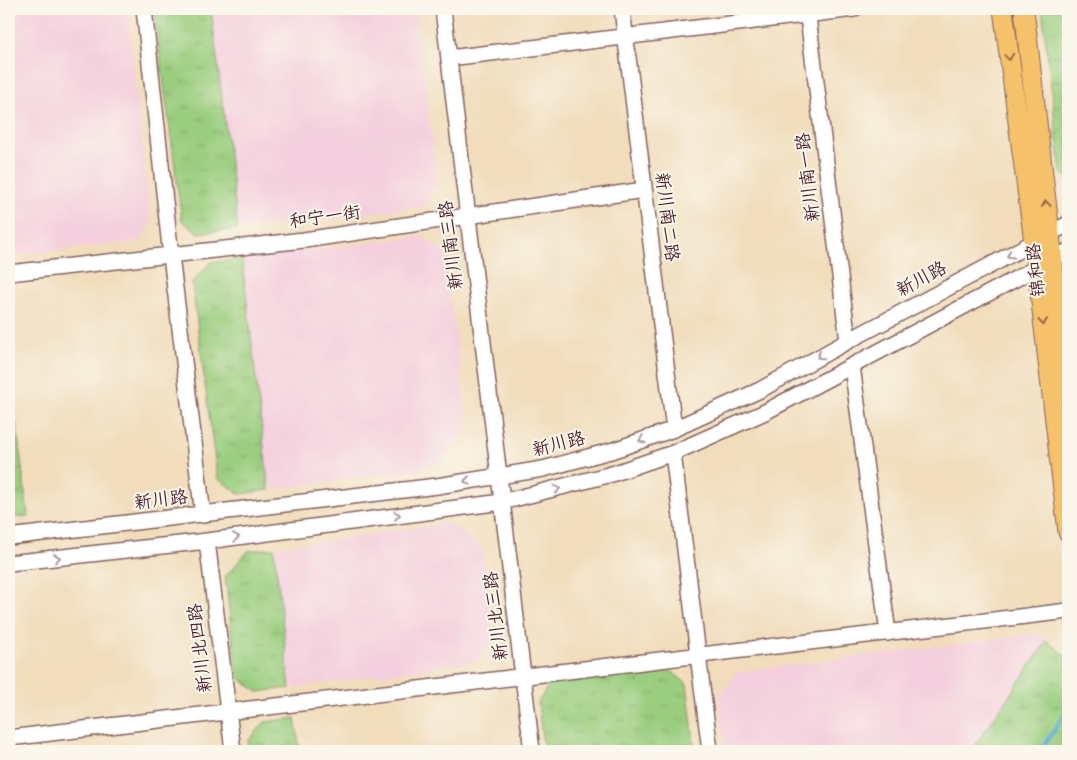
<svg xmlns="http://www.w3.org/2000/svg" width="1077" height="760" viewBox="0 0 1077 760" font-family="Kalam,'LXGW WenKai TC',sans-serif">
  <style>
    .built { fill: #f4cfdd }
    .park { fill: url(#park-tufts); stroke: #727654 }
    .lines { fill: none; stroke-linecap: round; stroke-linejoin: round }
    .stream { stroke: #59abd4; stroke-width: 4 }
    .minor-casing { stroke: #84625e; stroke-width: 18 }
    .major-casing { stroke: #84625e; stroke-width: 21 }
    .minor { stroke: #fff; stroke-width: 15 }
    .major { stroke: #f5c16b; stroke-width: 19 }
    .oneway { stroke: #976848 }
    .oneway2 { stroke: #ae9aa0 }
    .labels { text-anchor: middle; dominant-baseline: central; stroke-width: 4; stroke-linejoin: round; paint-order: stroke }
    .street-label { font-size: 18px; fill: #4a1f2b; stroke: #fbf7ec }
  </style>
  <defs>
    <pattern id="park-tufts" width="24" height="20" patternUnits="userSpaceOnUse" patternTransform="scale(1.25)"><rect width="24" height="20" fill="#9acd7e"/><path d="M3 7l-1-3M5 7V3M7 7l1-3M15 17l-1-3M17 17v-4M19 17l1-3" fill="none" stroke="#86b06d"/></pattern>
  </defs>
  <rect width="100%" height="100%" fill="#fbf7ec"/>
  <filter id="ink" filterUnits="userSpaceOnUse"><feTurbulence type="fractalNoise" baseFrequency=".02" numOctaves="2"/><feDisplacementMap in="SourceGraphic" scale="10" xChannelSelector="R" yChannelSelector="G"/><feConvolveMatrix kernelMatrix="1 2 1 2 8 2 1 2 1" color-interpolation-filters="sRGB"/></filter>
  <filter id="wash" filterUnits="userSpaceOnUse"><feTurbulence type="fractalNoise" baseFrequency=".0096" numOctaves="4" result="noise"/><feDisplacementMap in="SourceGraphic" scale="20" xChannelSelector="R" yChannelSelector="G"/><feGaussianBlur stdDeviation="1.12" result="paint"/><feColorMatrix in="noise" values="0 0 0 0 0 0 0 0 0 0 0 0 0 0 0 0 0 1.4 0 .05"/><feComposite in="paint" operator="in"/></filter>
  <g filter="url(#wash)">
    <rect width="100%" height="100%" fill="#f1ddbc"/>
    <path class="built" d="M9 9H127L151 224 139 241 9 256Z
      M211 9H415L438 185 421 207 238 229Z
      M423 236 445 255 468 428 437 466 269 490 242 259Z
      M448 523 483 549 491 643 478 661 290 688 274 548Z
      M1038 634 1047 641 971 751H726L718 697 737 672Z"/>
    <path class="park" d="M154 9H211L238 229 199 233 182 221Z
      M1042 9H1068V177L1061 173Z
      M242 259 269 490 240 494 217 478 192 283 211 262Z
      M16 420 28 516 9 518V421Z
      M274 548 290 688 258 692 237 677 225 577 248 551Z
      M1047 641 1065 655 1068 677V751H971Z
      M665 666 687 684 695 751H544L538 703 552 679Z
      M295 718 300 751H249L248 741 265 722Z"/>
    <g class="lines">
      <path class="stream" d="M1041 751 1067 710"/>
    </g>
  </g>
  <g filter="url(#ink)">
    <g class="lines">
      <defs>
        <path id="minor" d="M144 9 171 256 203 515
          M443 9 532 751
          M622 9 674 429
          M807 9 848 341
          M449 58 854 9
          M9 273 304 240 644 190
          M852 366 888 633
          M673 453 710 751
          M9 537 437 486 543 469 614 450 674 429 760 390 848 341 1068 224
          M207 541 233 751
          M9 563 207 541 502 502 612 474 673 453 765 412 1068 251
          M9 738 1068 611"/>
        <path id="major" d="M1003 9 1034 242 1068 532
          M1024 9 1068 391"/>
      </defs>
      <use href="#minor" class="minor-casing"/>
      <use href="#major" class="major-casing"/>
      <use href="#minor" class="minor"/>
      <use href="#major" class="major"/>
    </g>
    <defs><path id="oneway-chevron" d="M-2-3.5L2.5 0L-2 3.5" fill="none" stroke-width="1.6" stroke-linecap="round" stroke-linejoin="round" transform="scale(1.25)"/></defs>
    <g class="oneway">
      <use href="#oneway-chevron" transform="translate(1009 57) rotate(82)"/>
      <use href="#oneway-chevron" transform="translate(1046 204) rotate(-96)"/>
      <use href="#oneway-chevron" transform="translate(1043 322) rotate(83)"/>
    </g>
    <g class="oneway2">
      <use href="#oneway-chevron" transform="translate(1010 255) rotate(152)"/>
      <use href="#oneway-chevron" transform="translate(820 356) rotate(151)"/>
      <use href="#oneway-chevron" transform="translate(642 440) rotate(160)"/>
      <use href="#oneway-chevron" transform="translate(467 481) rotate(172)"/>
      <use href="#oneway-chevron" transform="translate(557 489) rotate(-16)"/>
      <use href="#oneway-chevron" transform="translate(397 515) rotate(-8)"/>
      <use href="#oneway-chevron" transform="translate(236 537) rotate(-8)"/>
      <use href="#oneway-chevron" transform="translate(57 558) rotate(-7)"/>
    </g>
  </g>
  <g class="labels">
    <g class="street-label">
      <text transform="translate(809 177) rotate(-97)">新川南一路</text>
      <text transform="translate(666 217) rotate(83)">新川南二路</text>
      <text transform="translate(325 218) rotate(-8)">和宁一街</text>
      <text transform="translate(452 245) rotate(-97)">新川南三路</text>
      <text transform="translate(1037 270) rotate(-96)">锦和路</text>
      <text transform="translate(922 280) rotate(-28)">新川路</text>
      <text transform="translate(559 445) rotate(-14)">新川路</text>
      <text transform="translate(161 501) rotate(-7)">新川路</text>
      <text transform="translate(497 616) rotate(-97)">新川北三路</text>
      <text transform="translate(201 648) rotate(-97)">新川北四路</text>
    </g>
  </g>
  <rect width="1077" height="760" fill="none" stroke="#fbf7ec" stroke-width="30"/>
</svg>
